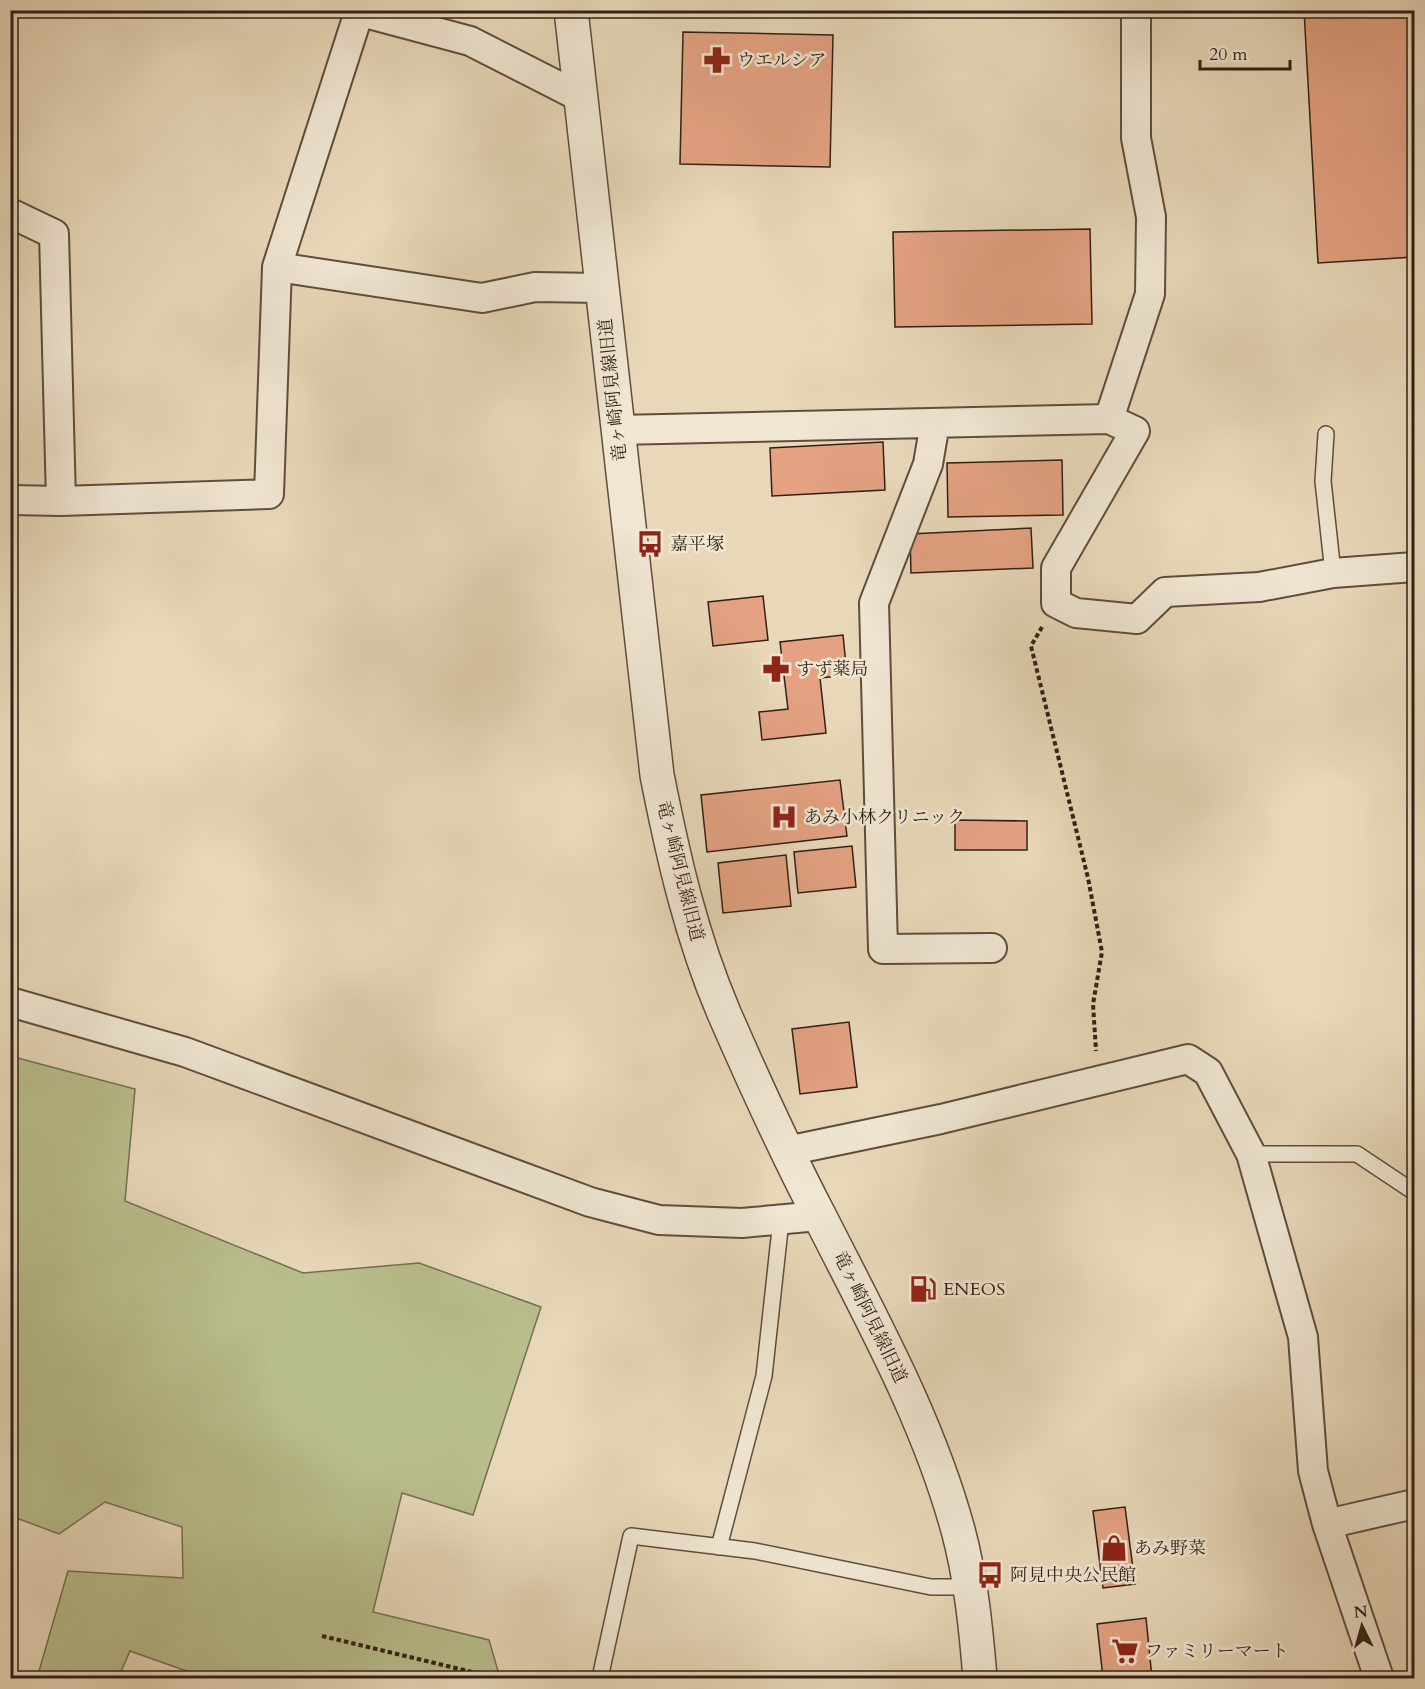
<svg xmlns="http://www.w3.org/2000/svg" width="1425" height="1689" viewBox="0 0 1425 1689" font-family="Cardo,'Noto Serif JP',serif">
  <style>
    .green { fill: #b9be8d; stroke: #756e52; stroke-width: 1.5 }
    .building { fill: #e4a282; stroke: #311f16; stroke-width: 1.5 }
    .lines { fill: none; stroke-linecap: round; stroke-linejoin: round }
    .service-casing { stroke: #5f4d3f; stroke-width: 18 }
    .minor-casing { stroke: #5f4d3f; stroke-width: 32 }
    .tertiary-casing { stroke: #5f4d3f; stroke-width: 36 }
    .path { stroke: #311f16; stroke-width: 4; stroke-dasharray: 4.5 3; stroke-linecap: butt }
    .service { stroke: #f0e6d2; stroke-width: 15 }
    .minor { stroke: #f0e6d2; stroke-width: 28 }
    .tertiary { stroke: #f0e6d2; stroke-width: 33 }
    .labels { text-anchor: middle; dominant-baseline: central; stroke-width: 5; stroke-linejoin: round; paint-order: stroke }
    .poi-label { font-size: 18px; fill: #311f16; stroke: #f0e6d2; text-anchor: start }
    .street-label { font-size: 18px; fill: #311f16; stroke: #f0e6d2 }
  </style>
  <rect width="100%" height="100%" fill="#e8d8b9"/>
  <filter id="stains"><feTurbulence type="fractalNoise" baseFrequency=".00333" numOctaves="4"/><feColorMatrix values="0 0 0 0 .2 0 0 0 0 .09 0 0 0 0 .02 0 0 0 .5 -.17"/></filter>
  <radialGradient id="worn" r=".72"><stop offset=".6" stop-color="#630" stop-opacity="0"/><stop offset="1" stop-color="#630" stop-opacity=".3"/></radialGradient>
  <path class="green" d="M10 1056 135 1089 125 1201 303 1273 419 1263 541 1307 473 1515 402 1493 373 1612 489 1640 500 1678H206L130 1651 118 1678H37L68 1571 183 1578 182 1527 105 1502 59 1534 11 1516Z"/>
  <path class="building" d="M1304 10H1414V257L1318 263Z
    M683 32 833 35 830 167 680 164Z
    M1090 229 1092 324 895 327 893 232Z
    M883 442 885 490 772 496 770 448Z
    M1062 460 1063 515 948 517 947 463Z
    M1031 528 1033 568 911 573 910 534Z
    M763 596 768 640 713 646 708 602Z
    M843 635 847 675 820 678 826 733 762 740 759 712 788 709 780 642Z
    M840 780 847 836 707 852 701 795Z
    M955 820 1027 821V850H955Z
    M852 846 856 887 798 893 794 852Z
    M786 855 791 906 723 913 718 863Z
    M849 1022 857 1087 800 1094 792 1029Z
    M1125 1507 1135 1584 1103 1588 1093 1511Z
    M1146 1618 1152 1678H1103L1097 1624Z"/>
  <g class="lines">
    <defs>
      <path id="service" d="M1326 434 1323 481 1333 573
        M1251 1154H1357L1414 1192
        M719 1547 764 1376 781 1220
        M600 1678 631 1536 755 1551 931 1587H970"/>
      <path id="minor" d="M354 10 470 41 580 97
        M1136 10V138L1151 217 1150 294 1109 419 1135 431 1056 568V603L1076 613 1137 619 1165 592 1259 587 1333 573 1414 567
        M10 213 54 234 61 501
        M277 267 482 298 535 287 602 288
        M935 423 928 464 874 603 883 949 992 948
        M617 430 1109 419
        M10 500 61 501 269 494 277 267 359 12
        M10 1002 185 1052 590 1202 659 1220 742 1223 819 1216
        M787 1151 941 1119 1188 1059 1208 1072 1251 1154 1303 1337 1313 1471 1327 1524 1414 1504
        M1327 1524 1379 1678"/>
      <path id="tertiary" d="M571 10 657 775C673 856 691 936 724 1013 754 1082 786 1152 821 1219 872 1320 928 1420 958 1530 971 1578 976 1629 980 1678"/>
    </defs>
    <use href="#service" class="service-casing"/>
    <use href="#minor" class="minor-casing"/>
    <use href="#tertiary" class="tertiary-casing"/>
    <path class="path" d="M1042 627 1031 646 1088 878 1102 952 1093 1004 1096 1051
      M322 1636 497 1678"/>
    <use href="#service" class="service"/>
    <use href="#minor" class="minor"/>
    <use href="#tertiary" class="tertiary"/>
  </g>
  <defs>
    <symbol id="pharmacy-bare" viewBox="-9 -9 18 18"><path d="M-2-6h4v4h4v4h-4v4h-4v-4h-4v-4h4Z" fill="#8f2418" stroke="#f0e6d2" stroke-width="2.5" paint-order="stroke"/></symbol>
    <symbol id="bus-bare" viewBox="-9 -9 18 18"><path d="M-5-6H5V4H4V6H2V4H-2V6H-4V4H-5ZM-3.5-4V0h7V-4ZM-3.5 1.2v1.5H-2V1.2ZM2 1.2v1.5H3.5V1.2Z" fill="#8f2418" stroke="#f0e6d2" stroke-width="2.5" paint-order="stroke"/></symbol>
    <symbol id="hospital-bare" viewBox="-9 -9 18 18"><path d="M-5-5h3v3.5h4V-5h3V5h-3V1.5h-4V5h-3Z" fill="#8f2418" stroke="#f0e6d2" stroke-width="2.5" paint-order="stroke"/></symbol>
    <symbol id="fuel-bare" viewBox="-9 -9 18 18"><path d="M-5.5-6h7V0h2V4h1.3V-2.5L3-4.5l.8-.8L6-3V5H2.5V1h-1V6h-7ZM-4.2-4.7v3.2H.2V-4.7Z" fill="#8f2418" stroke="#f0e6d2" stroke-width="2.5" paint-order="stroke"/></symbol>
    <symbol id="shop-bare" viewBox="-9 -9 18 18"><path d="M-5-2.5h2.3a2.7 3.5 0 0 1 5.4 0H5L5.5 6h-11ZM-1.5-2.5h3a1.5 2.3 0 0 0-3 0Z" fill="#8f2418" stroke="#f0e6d2" stroke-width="2.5" paint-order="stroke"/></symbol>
    <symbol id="supermarket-bare" viewBox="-9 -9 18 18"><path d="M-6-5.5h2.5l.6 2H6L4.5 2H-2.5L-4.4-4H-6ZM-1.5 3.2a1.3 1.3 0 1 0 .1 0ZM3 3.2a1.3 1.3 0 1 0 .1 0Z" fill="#8f2418" stroke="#f0e6d2" stroke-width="2.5" paint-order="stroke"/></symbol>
  </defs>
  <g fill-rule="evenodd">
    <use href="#pharmacy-bare" x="698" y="41" width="38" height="38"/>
    <use href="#bus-bare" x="631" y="525" width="38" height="38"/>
    <use href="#pharmacy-bare" x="757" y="650" width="38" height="38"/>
    <use href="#hospital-bare" x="765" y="798" width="38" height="38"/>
    <use href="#fuel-bare" x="904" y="1270" width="38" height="38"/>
    <use href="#shop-bare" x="1095" y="1529" width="38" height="38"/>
    <use href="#bus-bare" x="971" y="1556" width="38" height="38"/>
    <use href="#supermarket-bare" x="1106" y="1632" width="38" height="38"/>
  </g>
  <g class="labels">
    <g class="poi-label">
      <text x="737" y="60">ウエルシア</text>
      <text x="670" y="544">嘉平塚</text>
      <text x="796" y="669">すず薬局</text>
      <text x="804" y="817">あみ小林クリニック</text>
      <text x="943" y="1289">ENEOS</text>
      <text x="1134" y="1548">あみ野菜</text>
      <text x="1010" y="1575">阿見中央公民館</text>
      <text x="1145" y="1651">ファミリーマート</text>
    </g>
    <g class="street-label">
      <text transform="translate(613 390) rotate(-96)">竜ヶ崎阿見線旧道</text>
      <text transform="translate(680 871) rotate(76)">竜ヶ崎阿見線旧道</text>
      <text transform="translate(870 1317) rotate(64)">竜ヶ崎阿見線旧道</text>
    </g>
  </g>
  <rect width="1425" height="1689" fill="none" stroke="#e8d8b9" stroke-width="36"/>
  <rect x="12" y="12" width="1401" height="1665" fill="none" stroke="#311f16" stroke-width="3"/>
  <rect x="18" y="18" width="1389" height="1653" fill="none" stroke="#311f16" stroke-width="1.5"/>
  <g transform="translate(1362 1626) rotate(355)" stroke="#f0e6d2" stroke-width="4.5" paint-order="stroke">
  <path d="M0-4.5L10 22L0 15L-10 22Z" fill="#311f16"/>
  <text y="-9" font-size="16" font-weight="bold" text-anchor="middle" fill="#311f16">N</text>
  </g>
  <path d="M1200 60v9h90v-9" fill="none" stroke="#311f16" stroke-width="3"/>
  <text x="1209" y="60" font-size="18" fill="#311f16" stroke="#f0e6d2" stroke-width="4.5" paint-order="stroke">20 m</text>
  <rect width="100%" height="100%" filter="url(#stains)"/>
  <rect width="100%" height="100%" fill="url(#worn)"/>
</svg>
